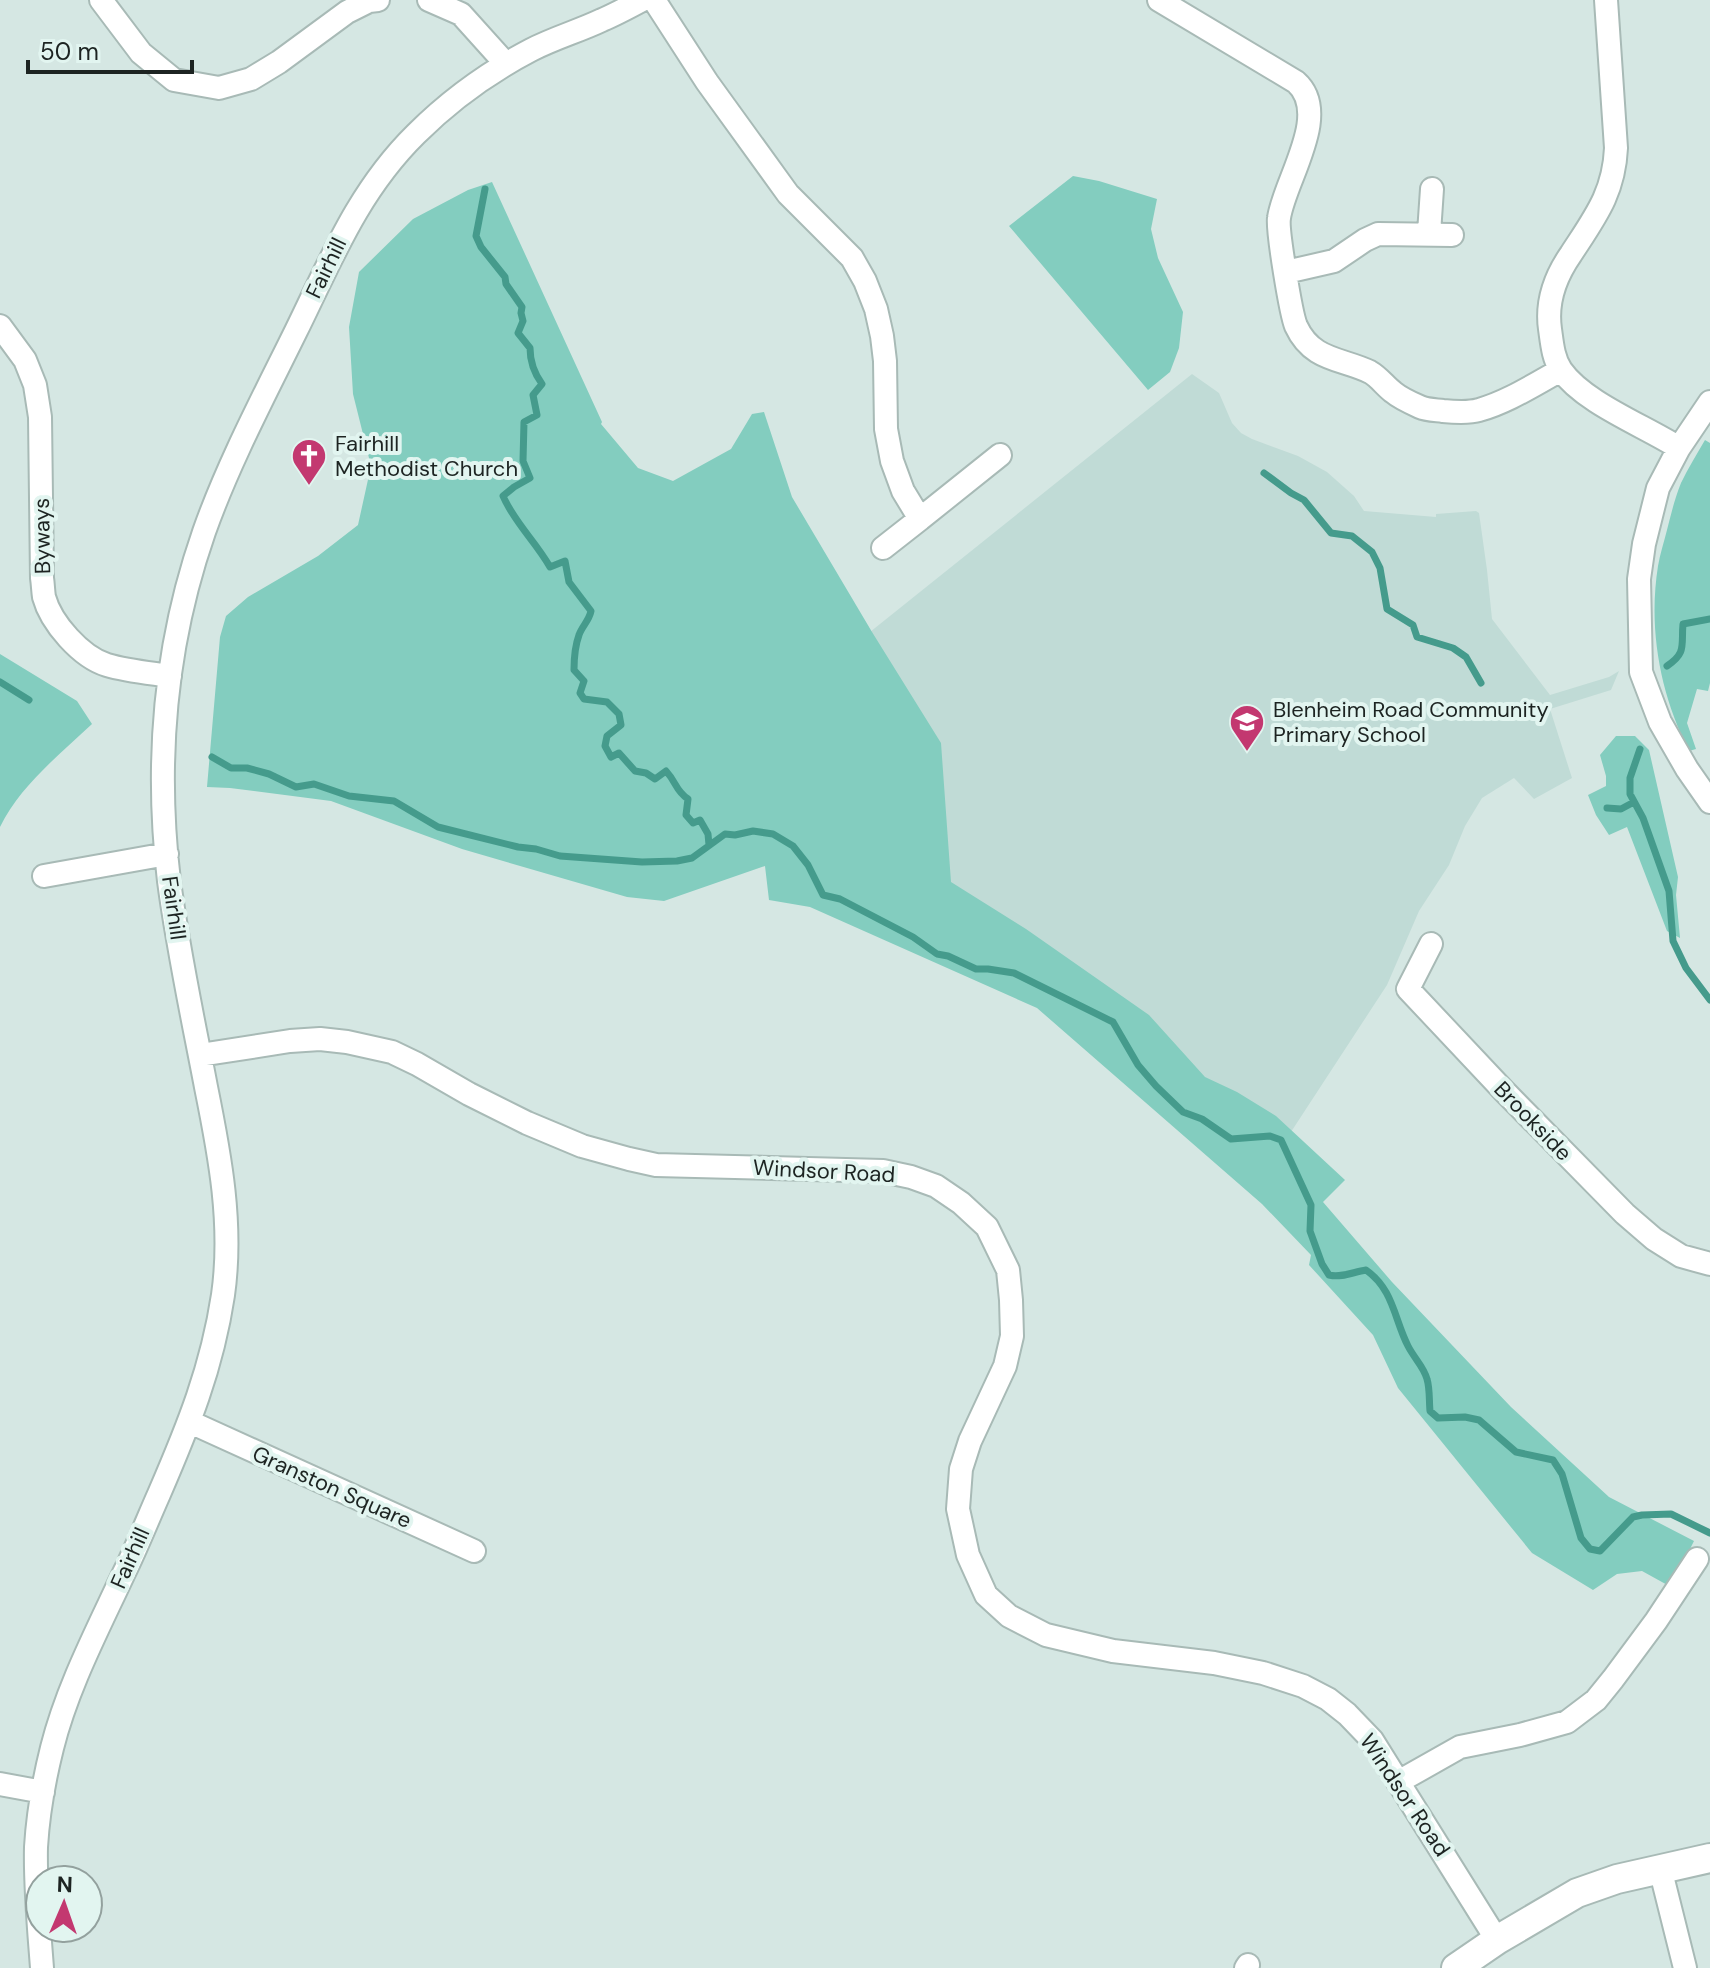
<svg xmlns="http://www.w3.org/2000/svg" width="1710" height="1968" viewBox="0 0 1710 1968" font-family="'DM Sans',sans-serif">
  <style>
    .built { fill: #c0dbd6 }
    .green { fill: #83cdbf }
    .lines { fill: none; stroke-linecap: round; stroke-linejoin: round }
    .stream { stroke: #459b8c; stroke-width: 7 }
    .minor-casing { stroke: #a8bab6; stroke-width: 26 }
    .tertiary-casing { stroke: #a8bab6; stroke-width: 32 }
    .minor { stroke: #fff; stroke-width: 22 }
    .tertiary { stroke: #fff; stroke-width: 28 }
    .labels { text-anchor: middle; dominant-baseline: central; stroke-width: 8; stroke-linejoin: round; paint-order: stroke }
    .street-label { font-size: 22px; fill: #1d2422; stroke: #e2f5f0 }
    .poi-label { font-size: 22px; fill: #1d2422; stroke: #e2f5f0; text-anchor: start }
  </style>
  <rect width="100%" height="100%" fill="#d5e7e3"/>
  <path class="built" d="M1192 374 1219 393 1232 423 1241 433 1252 439 1298 456 1327 472 1354 496 1364 511 1436 517V514L1476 511 1479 513 1487 570 1492 619 1550 695 1609 677 1619 671 1611 690 1550 709 1572 778 1534 799 1514 778 1482 798 1465 826 1449 865 1419 911 1387 985 1289 1135 1157 1080 965 964 870 632Z"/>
  <path class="green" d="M1073 176 1099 181 1157 199 1151 229 1158 258 1183 312 1179 348 1170 372 1148 390 1009 226Z
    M492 182 602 422 601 424 638 468 673 481 731 449 752 414 764 412 792 497 872 632 941 743 951 882 1026 929 1149 1015 1205 1077 1237 1092 1276 1116 1345 1180 1323 1202 1392 1282 1511 1407 1609 1497 1694 1541 1671 1587 1642 1571 1617 1574 1593 1590 1532 1553 1398 1388 1373 1335 1309 1265 1311 1255 1262 1204 1037 1008 810 907 769 900 765 866 664 901 627 897 462 849 331 801 230 788 207 787 220 637 226 616 248 597 318 556 358 525 371 466 353 394 349 327 359 272 413 219 468 190Z
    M1705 440 1710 443V683L1708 691 1697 689 1687 723 1696 749 1689 751C1660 694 1648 629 1658 566 1660 554 1664 542 1667 530 1671 514 1675 498 1681 483 1688 468 1697 454 1705 440Z
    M0 654 77 701 92 724C59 755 20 786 0 827Z
    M1616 736H1635L1649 750 1678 877 1676 895 1680 938 1667 931 1627 827 1609 835 1596 815 1588 795 1606 786V776L1600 755Z"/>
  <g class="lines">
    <path class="stream" d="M485 189 476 236 481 247 505 277 506 284 522 307 521 313 523 321 518 333 530 348C530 362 534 373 542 384L533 395 537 415 524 422 523 461 530 478 514 487 503 496C514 522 536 542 550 567L565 561 569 582 591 611C589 621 582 626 579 635 575 646 574 658 574 670L584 681 580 693 584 699 607 702 619 714 621 725 607 736 605 746 611 757 619 753 635 771 646 773 655 779 666 771C677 783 675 790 688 799L686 815 693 823 700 820 708 834 709 845
      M1264 473 1291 493 1304 500 1331 533 1352 536 1372 552 1380 568 1387 609 1413 625 1417 637 1453 648 1466 657 1481 683
      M1667 666C1687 653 1681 645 1683 624L1710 619
      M0 682 29 700
      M1640 749 1630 778V794L1643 818 1669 891 1673 941 1686 968 1710 1000
      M212 757 231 768H247L269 774 296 787 314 784 349 796 394 801 438 827 518 847 536 849 560 856 642 862 677 861 692 858 725 834 735 835 753 831 773 834 793 846 808 865 823 895 840 899 913 937 937 954 948 956 976 969H988L1014 973 1113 1022 1138 1065 1156 1086 1183 1112 1202 1119 1231 1139 1270 1136 1281 1140 1311 1205 1310 1231 1322 1264 1329 1275C1342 1278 1353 1272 1366 1270 1394 1290 1394 1319 1408 1346 1414 1358 1424 1367 1427 1379 1430 1389 1429 1401 1430 1411L1438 1418 1465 1417 1479 1420 1516 1452 1553 1460 1562 1474 1581 1538 1590 1549 1600 1551 1633 1517 1642 1515 1671 1514 1710 1533
      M1607 808 1621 809 1634 802"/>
    <defs>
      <path id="minor" d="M101 0 141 53 174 80 219 88 251 79 279 62 347 12 369 1 378 0
        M429 0 461 14 506 64
        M654 0 707 82 788 194 852 258 865 281 876 309 882 336 885 361 886 429 892 461 903 491 920 519 1000 455
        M1159 0 1296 82C1332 114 1284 181 1279 218 1277 230 1291 314 1296 326 1312 361 1341 358 1370 372 1379 377 1385 386 1393 392 1400 398 1411 403 1420 407 1427 410 1435 410 1443 411 1454 412 1469 413 1479 410 1508 402 1535 384 1561 370
        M1606 0 1616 148C1614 193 1595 217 1571 254 1555 277 1546 301 1550 329 1552 343 1553 358 1561 370 1584 403 1645 426 1679 448
        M1429 233 1432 189
        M1286 272 1334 261 1365 240 1378 234 1452 235
        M0 326 25 360 35 385 40 417 42 578C43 584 43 591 44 597 51 623 81 657 107 665 127 671 150 673 170 676
        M1710 402 1679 448 1658 488 1644 544 1639 579 1641 672 1660 722 1687 769 1710 802
        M883 548 920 519
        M44 876 167 854
        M1431 944 1408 989 1504 1091 1625 1214 1654 1239 1681 1256 1710 1264
        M200 1055 290 1041 320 1039 347 1042 392 1052 417 1064 469 1094 527 1123 582 1146 629 1159 656 1165 883 1171 911 1177 936 1186 961 1203 987 1227 1008 1270 1011 1300 1012 1336 1005 1366 970 1441 961 1469 958 1509 968 1555 986 1595 1009 1616 1046 1635 1113 1651 1214 1663 1263 1673 1303 1686 1328 1699 1347 1714 1372 1740 1497 1940
        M190 1422 474 1551
        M1398 1782 1460 1747 1520 1735 1567 1722 1596 1700 1613 1679 1656 1621 1697 1559
        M0 1784 43 1792
        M1660 1868 1685 1968
        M42 1968C39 1928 35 1887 36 1847 38 1814 44 1780 52 1748 67 1688 97 1631 123 1575 136 1549 147 1521 159 1494 188 1427 212 1368 223 1295 233 1225 220 1156 206 1087 193 1019 178 950 169 881 155 763 165 644 204 532 228 464 264 396 296 331 331 260 358 191 416 134 450 100 489 72 531 50 554 38 579 31 602 20 616 14 629 7 642 0
        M1246 1968 1248 1965"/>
      <path id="tertiary" d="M1456 1968 1497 1940 1577 1893 1617 1879 1710 1858"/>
    </defs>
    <use href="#minor" class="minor-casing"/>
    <use href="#tertiary" class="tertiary-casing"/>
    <use href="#minor" class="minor"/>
    <use href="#tertiary" class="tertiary"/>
  </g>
  <defs>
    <symbol id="church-pin" viewBox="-11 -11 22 30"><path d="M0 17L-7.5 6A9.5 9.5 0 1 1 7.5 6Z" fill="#c33870" stroke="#e2f5f0"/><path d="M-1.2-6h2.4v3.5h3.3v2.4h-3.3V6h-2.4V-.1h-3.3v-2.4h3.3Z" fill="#fff"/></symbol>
    <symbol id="school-pin" viewBox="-11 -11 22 30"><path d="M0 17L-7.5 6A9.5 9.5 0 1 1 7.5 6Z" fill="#c33870" stroke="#e2f5f0"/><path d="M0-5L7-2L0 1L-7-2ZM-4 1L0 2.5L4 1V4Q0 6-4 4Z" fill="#fff"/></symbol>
  </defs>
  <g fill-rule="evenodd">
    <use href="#church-pin" x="289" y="436" width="40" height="54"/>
    <use href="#school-pin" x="1227" y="702" width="40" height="54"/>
  </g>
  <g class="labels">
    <g class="street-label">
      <text transform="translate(326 268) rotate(-64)">Fairhill</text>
      <text transform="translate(42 536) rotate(-91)">Byways</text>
      <text transform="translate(174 908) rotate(82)">Fairhill</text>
      <text transform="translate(1533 1121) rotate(46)">Brookside</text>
      <text transform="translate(824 1171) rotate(3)">Windsor Road</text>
      <text transform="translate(332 1487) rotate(24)">Granston Square</text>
      <text transform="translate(130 1558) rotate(-66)">Fairhill</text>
      <text transform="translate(1405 1795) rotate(56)">Windsor Road</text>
    </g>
    <g class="poi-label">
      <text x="335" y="443">Fairhill<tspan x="335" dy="25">Methodist Church</tspan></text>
      <text x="1273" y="709">Blenheim Road Community<tspan x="1273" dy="25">Primary School</tspan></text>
    </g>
  </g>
  <g transform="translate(64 1904) rotate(2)"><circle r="38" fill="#e2f5f0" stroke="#93a19e" stroke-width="2"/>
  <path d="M0-6L14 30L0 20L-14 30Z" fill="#c33870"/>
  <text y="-12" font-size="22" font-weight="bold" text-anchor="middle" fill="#1d2422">N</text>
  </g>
  <path d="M28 60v12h164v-12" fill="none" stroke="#1d2422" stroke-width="4"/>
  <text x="40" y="60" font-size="24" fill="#1d2422" stroke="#e2f5f0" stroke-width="6" paint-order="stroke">50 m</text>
</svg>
